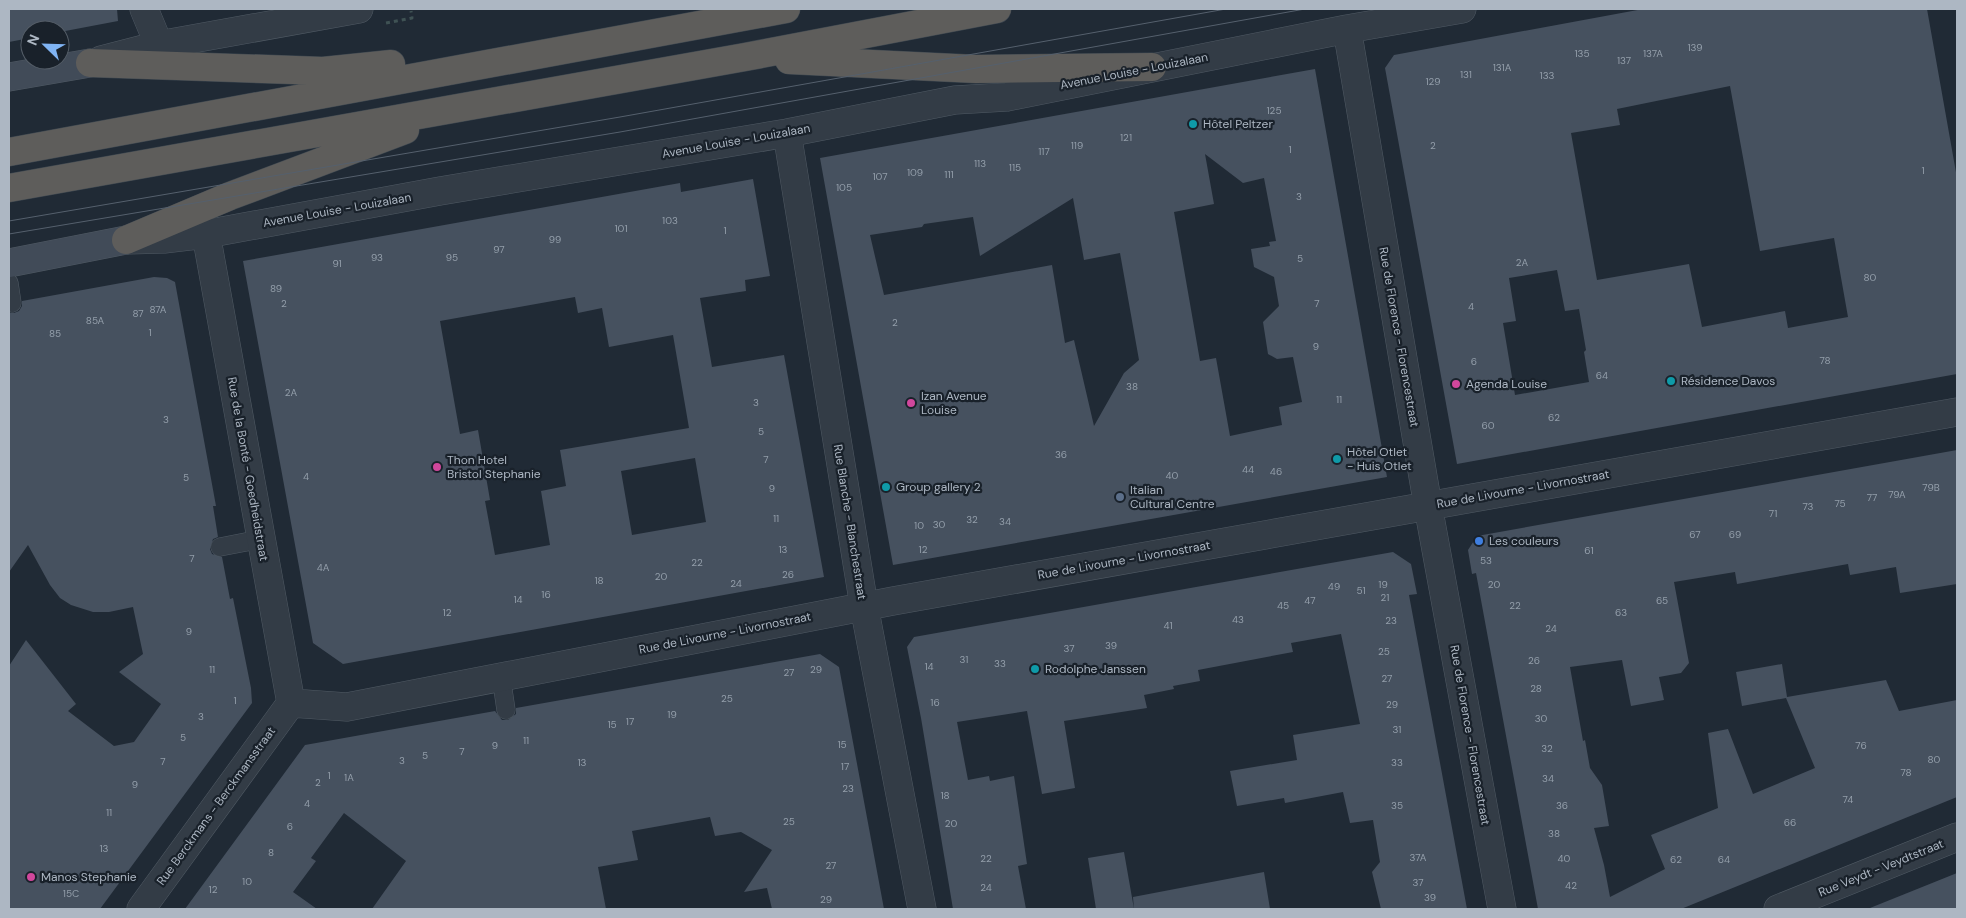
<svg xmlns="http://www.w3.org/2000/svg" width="1966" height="918" viewBox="0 0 1966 918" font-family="'DM Sans',sans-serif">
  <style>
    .building { fill: #46515f; fill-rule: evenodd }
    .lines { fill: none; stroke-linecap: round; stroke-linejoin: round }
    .service-casing { stroke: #505a64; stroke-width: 19 }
    .minor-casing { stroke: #505a64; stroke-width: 29 }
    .secondary-casing { stroke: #505a64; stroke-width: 29 }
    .trunk-casing { stroke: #3d4750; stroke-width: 29 }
    .path { stroke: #3f5254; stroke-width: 3; stroke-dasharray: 4 4; stroke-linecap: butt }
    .service { stroke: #333c46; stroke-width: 18 }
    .minor { stroke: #333c46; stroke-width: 28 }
    .secondary { stroke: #414b58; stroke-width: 28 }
    .trunk { stroke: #5e5d5b; stroke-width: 28 }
    .tram { stroke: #55606d; stroke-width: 1 }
    .culture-dot { fill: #0f9aa8; stroke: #19212a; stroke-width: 2 }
    .hotel-dot { fill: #d1479c; stroke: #19212a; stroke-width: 2 }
    .service-dot { fill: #5c6f8a; stroke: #19212a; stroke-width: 2 }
    .shop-dot { fill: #3f7fe0; stroke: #19212a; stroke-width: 2 }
    .labels { text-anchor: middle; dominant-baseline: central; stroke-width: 4.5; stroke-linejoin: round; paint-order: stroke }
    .number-label { font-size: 10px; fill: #939eaa }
    .street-label { font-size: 12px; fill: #adb7c3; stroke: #19212a }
    .poi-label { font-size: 12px; fill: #adb7c3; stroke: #19212a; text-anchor: start }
  </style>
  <rect width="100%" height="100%" fill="#202a35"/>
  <path class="building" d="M9 9H117L118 21 60 32V30H30V38L9 42Z
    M1643 9H1927L1957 178V374L1457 464 1385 68 1394 55ZM1730 86 1760 251 1834 238 1848 317 1788 328 1785 311 1702 327 1689 264 1597 280 1571 133 1620 125 1617 109ZM1557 270 1565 311 1579 309 1586 350 1584 352 1589 382 1515 395 1503 323 1516 321 1509 278Z
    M1315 69 1387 477 893 565 820 158ZM1205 154 1243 183 1264 178 1276 241 1269 242 1270 246 1251 249 1254 267 1274 277 1279 306 1263 322 1268 354 1277 359 1293 357 1302 402 1279 407 1282 425 1230 436 1216 358 1200 361 1174 212 1214 204ZM1073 198 1084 260 1120 253 1139 360 1124 373 1094 426 1074 340 1065 343 1052 265 884 295 870 235 922 227 924 224 973 217 980 256Z
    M753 179 770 276 745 280 746 291 700 298 712 367 784 355 824 577 343 664 313 643 243 261 680 183 681 192ZM575 297 578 313 602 308 609 347 673 335 689 428 560 450 566 486 541 491 550 545 495 555 485 501 490 500 478 430 460 434 440 321ZM695 458 706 522 632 535 621 471Z
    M154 277 167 278 175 282 216 506H213L218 537 213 539 210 549 212 554 222 557 230 599 233 598 251 688 252 703 100 909H9V666L26 640 76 704 68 711 114 746 134 742 161 704 119 672 143 654 133 607 109 612H93L71 605 60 598 50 585 28 545 9 572V313H14L19 311 22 306V301Z
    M1957 450V584L1900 593 1896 567 1850 575 1848 564 1737 584 1735 572 1674 582 1689 663 1681 673 1659 677 1664 700 1631 706 1622 660 1570 667 1583 741 1585 740 1590 768 1602 785 1609 826 1594 828 1604 865 1610 897 1665 869 1651 835 1718 808 1708 733 1728 729 1753 794 1815 768 1786 698 1742 706 1736 672 1782 664 1787 697 1886 680 1899 711 1957 700V797L1681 909H1538L1476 573 1472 574 1468 550 1477 536Z
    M1393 552 1411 564 1417 594 1409 595 1467 909H1381L1372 872 1380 862 1373 820 1350 823 1343 792 1285 803 1284 798 1237 806 1230 771 1297 760 1293 735 1360 724 1341 634 1291 643 1293 652 1198 670 1200 681 1173 686 1174 689 1144 695 1147 708 1064 721 1075 788 1042 794 1027 711 957 722 968 780 989 776 990 781 1014 776 1027 864 1018 866 1026 909H953L921 718 907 647 914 637Z
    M820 654 839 667 884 909H772L767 888 744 892 772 850 741 832 715 836 710 817 632 831 638 860 598 867 606 909H372L406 861 344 813 311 858 316 861 293 892 317 909H185L305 745 495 711 502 720H508L516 714V708Z
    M1124 852 1134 909H1096L1088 858Z
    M1264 872 1270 909H1134L1133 897Z
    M1957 873V909H1870V908Z"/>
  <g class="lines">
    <defs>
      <path id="service" d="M9 283 12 303
        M220 547 261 539
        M501 676 506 710"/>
      <path id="minor" d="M144 9 159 45
        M1347 29 1428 506 1502 909
        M101 60 159 45 359 9
        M787 133 864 606 922 909
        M206 234 291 703
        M127 240 164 239 206 234 440 191 787 133 955 100 1007 97 1347 29 1462 9
        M291 703 347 707 893 601 1957 412
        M141 909 291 703
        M1778 909 1957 837"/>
      <path id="secondary" d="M9 77 90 63
        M9 263 126 240"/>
      <path id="trunk" d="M789 60 976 69 1152 67
        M90 63 323 71 391 64
        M9 152 786 9
        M9 188 745 57 997 9
        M126 240 230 196 405 130"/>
    </defs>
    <use href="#service" class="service-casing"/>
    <use href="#minor" class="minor-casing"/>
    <use href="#secondary" class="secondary-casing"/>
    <use href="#trunk" class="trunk-casing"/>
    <path class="path" d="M386 23 412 18 411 11"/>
    <use href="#service" class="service"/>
    <use href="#minor" class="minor"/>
    <use href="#secondary" class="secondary"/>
    <use href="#trunk" class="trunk"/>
    <path class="tram" d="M9 221 620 117 1226 9
      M9 234 620 132 1305 9"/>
  </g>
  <g class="culture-dot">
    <circle cx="1193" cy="124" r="5"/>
    <circle cx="1671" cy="381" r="5"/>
    <circle cx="1337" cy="459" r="5"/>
    <circle cx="886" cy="487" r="5"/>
    <circle cx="1035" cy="669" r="5"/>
  </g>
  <g class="hotel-dot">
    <circle cx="1456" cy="384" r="5"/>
    <circle cx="911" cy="403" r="5"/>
    <circle cx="437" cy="467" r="5"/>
    <circle cx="31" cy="877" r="5"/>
  </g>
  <circle class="service-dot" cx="1120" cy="497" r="5"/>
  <circle class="shop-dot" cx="1479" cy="541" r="5"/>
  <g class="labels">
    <g class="number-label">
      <text x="1695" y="47">139</text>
      <text x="1582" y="53">135</text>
      <text x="1653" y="53">137A</text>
      <text x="1624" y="60">137</text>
      <text x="1502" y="67">131A</text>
      <text x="1466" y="74">131</text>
      <text x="1547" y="75">133</text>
      <text x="1433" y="81">129</text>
      <text x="1274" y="110">125</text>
      <text x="1126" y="137">121</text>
      <text x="1077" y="145">119</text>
      <text x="1433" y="145">2</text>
      <text x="1290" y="149">1</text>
      <text x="1044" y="151">117</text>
      <text x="980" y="163">113</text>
      <text x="1015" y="167">115</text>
      <text x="1923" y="170">1</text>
      <text x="915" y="172">109</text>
      <text x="949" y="174">111</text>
      <text x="880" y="176">107</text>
      <text x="844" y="187">105</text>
      <text x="1299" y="196">3</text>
      <text x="670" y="220">103</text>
      <text x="621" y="228">101</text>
      <text x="725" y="230">1</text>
      <text x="555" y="239">99</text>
      <text x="499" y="249">97</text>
      <text x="377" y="257">93</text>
      <text x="452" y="257">95</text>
      <text x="1300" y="258">5</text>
      <text x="1522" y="262">2A</text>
      <text x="337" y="263">91</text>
      <text x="1870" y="277">80</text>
      <text x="276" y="288">89</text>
      <text x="284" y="303">2</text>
      <text x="1317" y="303">7</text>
      <text x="1471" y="306">4</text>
      <text x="158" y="309">87A</text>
      <text x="138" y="313">87</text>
      <text x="95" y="320">85A</text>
      <text x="895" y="322">2</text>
      <text x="150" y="332">1</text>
      <text x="55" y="333">85</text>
      <text x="1316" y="346">9</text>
      <text x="1825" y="360">78</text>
      <text x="1474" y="361">6</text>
      <text x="1602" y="375">64</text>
      <text x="1132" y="386">38</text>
      <text x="291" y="392">2A</text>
      <text x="1339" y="399">11</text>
      <text x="756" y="402">3</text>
      <text x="1554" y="417">62</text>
      <text x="166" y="419">3</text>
      <text x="1488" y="425">60</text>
      <text x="761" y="431">5</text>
      <text x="1061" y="454">36</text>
      <text x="766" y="459">7</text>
      <text x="1248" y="469">44</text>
      <text x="1276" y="471">46</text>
      <text x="1172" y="475">40</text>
      <text x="306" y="476">4</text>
      <text x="186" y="477">5</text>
      <text x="1931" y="487">79B</text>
      <text x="772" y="488">9</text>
      <text x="1897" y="494">79A</text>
      <text x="1872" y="497">77</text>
      <text x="1840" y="503">75</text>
      <text x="1808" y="506">73</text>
      <text x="1773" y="513">71</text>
      <text x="776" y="518">11</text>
      <text x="972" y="519">32</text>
      <text x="1005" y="521">34</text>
      <text x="939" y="524">30</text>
      <text x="919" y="525">10</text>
      <text x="1695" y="534">67</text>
      <text x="1735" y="534">69</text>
      <text x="783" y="549">13</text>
      <text x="923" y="549">12</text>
      <text x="1589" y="550">61</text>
      <text x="192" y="558">7</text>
      <text x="1486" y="560">53</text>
      <text x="697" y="562">22</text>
      <text x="323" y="567">4A</text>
      <text x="788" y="574">26</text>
      <text x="661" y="576">20</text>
      <text x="599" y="580">18</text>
      <text x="736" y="583">24</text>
      <text x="1383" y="584">19</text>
      <text x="1494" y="584">20</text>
      <text x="1334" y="586">49</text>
      <text x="1361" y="590">51</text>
      <text x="546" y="594">16</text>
      <text x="1385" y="597">21</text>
      <text x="518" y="599">14</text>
      <text x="1310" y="600">47</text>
      <text x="1662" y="600">65</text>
      <text x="1283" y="605">45</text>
      <text x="1515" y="605">22</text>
      <text x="447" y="612">12</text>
      <text x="1621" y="612">63</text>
      <text x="1238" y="619">43</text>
      <text x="1391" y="620">23</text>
      <text x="1168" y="625">41</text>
      <text x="1551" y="628">24</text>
      <text x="189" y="631">9</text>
      <text x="1111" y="645">39</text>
      <text x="1069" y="648">37</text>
      <text x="1384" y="651">25</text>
      <text x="964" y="659">31</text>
      <text x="1534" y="660">26</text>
      <text x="1000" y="663">33</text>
      <text x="929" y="666">14</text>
      <text x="212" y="669">11</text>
      <text x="816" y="669">29</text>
      <text x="789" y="672">27</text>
      <text x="1387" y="678">27</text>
      <text x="1536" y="688">28</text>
      <text x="727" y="698">25</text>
      <text x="235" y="700">1</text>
      <text x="935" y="702">16</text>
      <text x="1392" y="704">29</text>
      <text x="672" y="714">19</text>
      <text x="201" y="716">3</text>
      <text x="1541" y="718">30</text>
      <text x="630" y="721">17</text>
      <text x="612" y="724">15</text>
      <text x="1397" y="729">31</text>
      <text x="183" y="737">5</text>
      <text x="526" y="740">11</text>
      <text x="842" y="744">15</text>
      <text x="495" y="745">9</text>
      <text x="1861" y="745">76</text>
      <text x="1547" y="748">32</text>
      <text x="462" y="751">7</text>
      <text x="425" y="755">5</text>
      <text x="1934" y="759">80</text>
      <text x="402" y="760">3</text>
      <text x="163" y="761">7</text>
      <text x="582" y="762">13</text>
      <text x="1397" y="762">33</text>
      <text x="845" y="766">17</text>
      <text x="1906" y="772">78</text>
      <text x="329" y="775">1</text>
      <text x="349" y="777">1A</text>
      <text x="1548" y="778">34</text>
      <text x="318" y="782">2</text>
      <text x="135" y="784">9</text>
      <text x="848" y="788">23</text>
      <text x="945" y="795">18</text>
      <text x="1848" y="799">74</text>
      <text x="307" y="803">4</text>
      <text x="1397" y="805">35</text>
      <text x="1562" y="805">36</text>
      <text x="109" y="812">11</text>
      <text x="789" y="821">25</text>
      <text x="1790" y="822">66</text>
      <text x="951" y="823">20</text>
      <text x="290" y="826">6</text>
      <text x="1554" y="833">38</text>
      <text x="104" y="848">13</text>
      <text x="271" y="852">8</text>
      <text x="1418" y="857">37A</text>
      <text x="986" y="858">22</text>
      <text x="1564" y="858">40</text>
      <text x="1676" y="859">62</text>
      <text x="1724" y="859">64</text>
      <text x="831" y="865">27</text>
      <text x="247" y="881">10</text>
      <text x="1418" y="882">37</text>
      <text x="1571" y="885">42</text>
      <text x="986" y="887">24</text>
      <text x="213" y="889">12</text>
      <text x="71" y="893">15C</text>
      <text x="1430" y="897">39</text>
      <text x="826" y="899">29</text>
    </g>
    <g class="street-label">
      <text transform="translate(1134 71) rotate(-11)">Avenue Louise - Louizalaan</text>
      <text transform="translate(736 141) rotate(-10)">Avenue Louise - Louizalaan</text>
      <text transform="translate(337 210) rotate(-10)">Avenue Louise - Louizalaan</text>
      <text transform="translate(1399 337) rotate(80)">Rue de Florence - Florencestraat</text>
      <text transform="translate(248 469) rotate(80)">Rue de la Bonté - Goedheidstraat</text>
      <text transform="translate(1523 489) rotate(-10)">Rue de Livourne - Livornostraat</text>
      <text transform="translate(850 522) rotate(81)">Rue Blanche - Blanchestraat</text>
      <text transform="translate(1124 560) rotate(-10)">Rue de Livourne - Livornostraat</text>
      <text transform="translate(725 633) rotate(-11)">Rue de Livourne - Livornostraat</text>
      <text transform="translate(1470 735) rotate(80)">Rue de Florence - Florencestraat</text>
      <text transform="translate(216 806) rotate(-54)">Rue Berckmans - Berckmansstraat</text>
      <text transform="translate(1881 868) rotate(-22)">Rue Veydt - Veydtstraat</text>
    </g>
    <g class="poi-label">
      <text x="1203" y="124">Hôtel Peltzer</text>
      <text x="1681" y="381">Résidence Davos</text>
      <text x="1466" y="384">Agenda Louise</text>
      <text x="921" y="396">Izan Avenue<tspan x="921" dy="14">Louise</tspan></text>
      <text x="1347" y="452">Hôtel Otlet<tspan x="1347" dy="14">- Huis Otlet</tspan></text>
      <text x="447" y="460">Thon Hotel<tspan x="447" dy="14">Bristol Stephanie</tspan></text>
      <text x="896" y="487">Group gallery 2</text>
      <text x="1130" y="490">Italian<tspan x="1130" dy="14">Cultural Centre</tspan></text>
      <text x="1489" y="541">Les couleurs</text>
      <text x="1045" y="669">Rodolphe Janssen</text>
      <text x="41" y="877">Manos Stephanie</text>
    </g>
  </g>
  <rect width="1966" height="918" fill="none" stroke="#adb7c3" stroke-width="20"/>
  <g transform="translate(45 45) rotate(293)"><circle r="24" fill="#19212a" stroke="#545d67"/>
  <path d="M0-4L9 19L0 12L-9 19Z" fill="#80b4f4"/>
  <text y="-8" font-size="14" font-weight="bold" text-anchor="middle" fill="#adb7c3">N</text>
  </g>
</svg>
